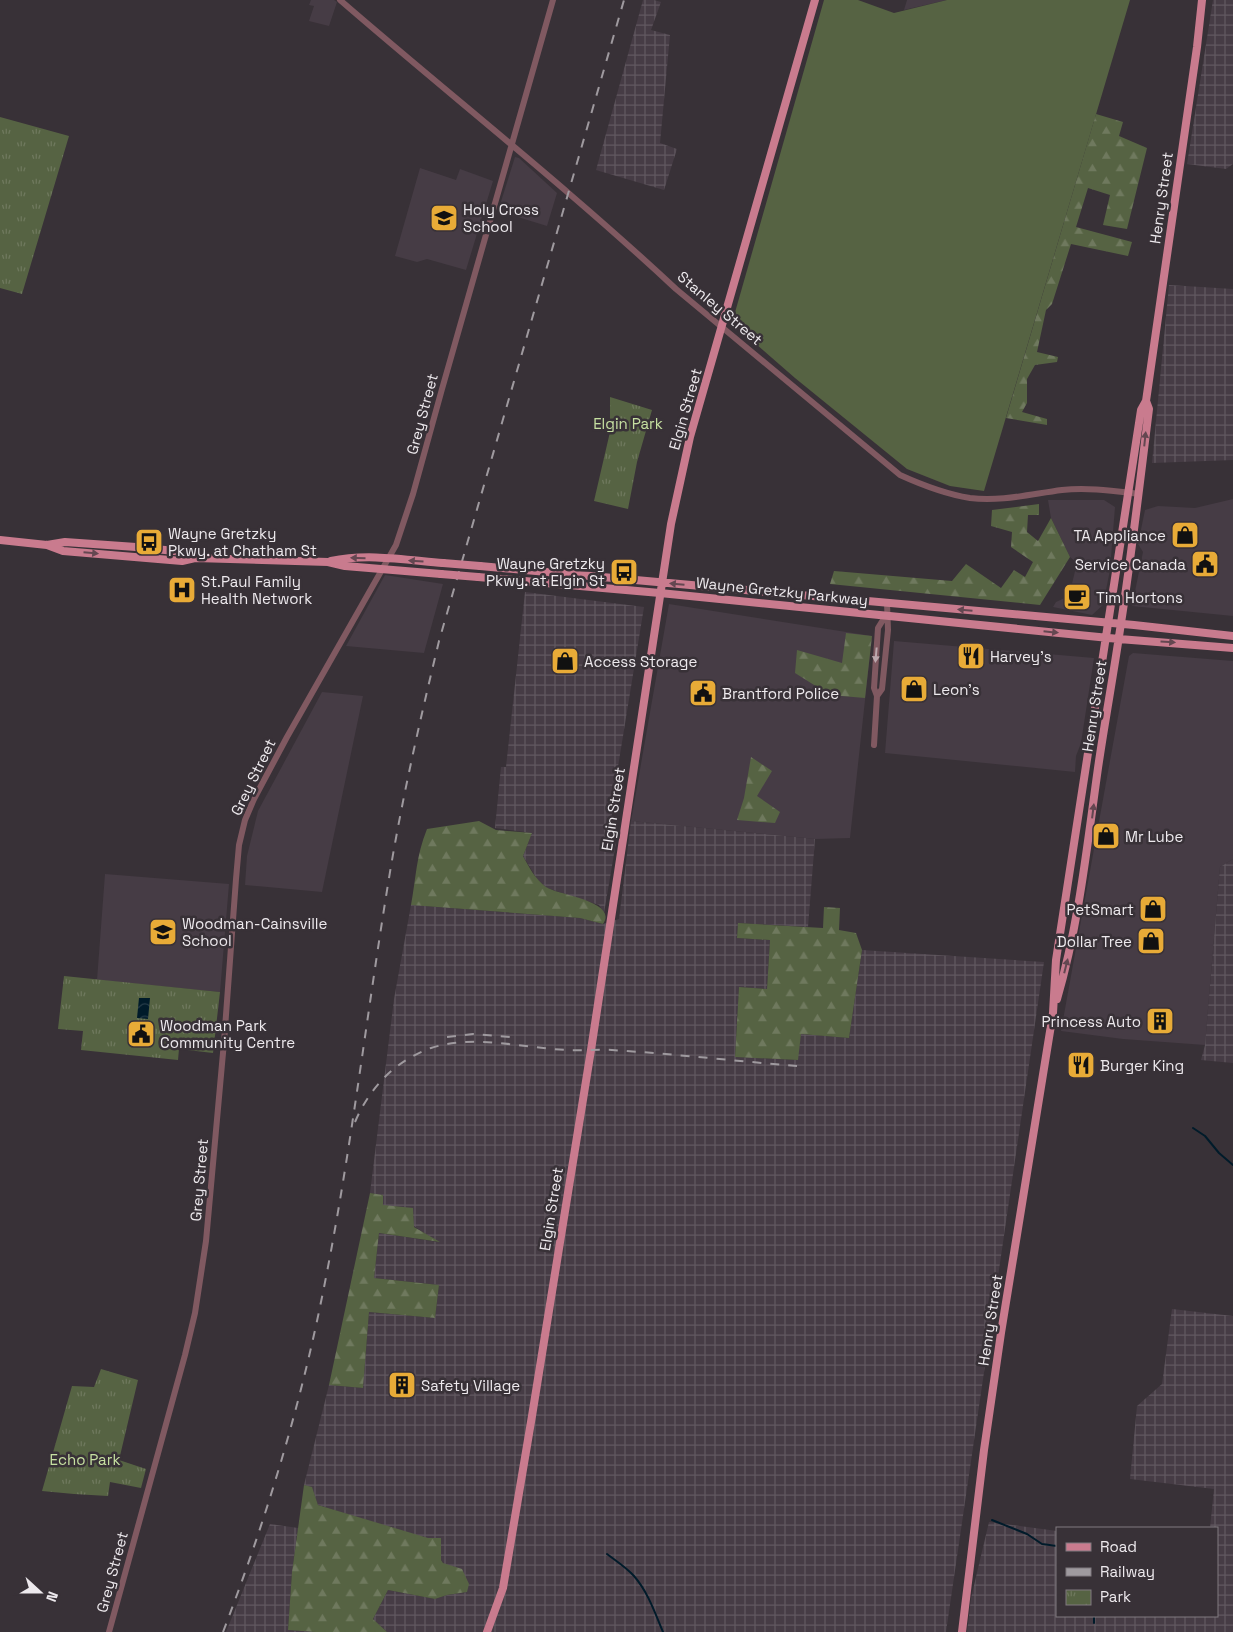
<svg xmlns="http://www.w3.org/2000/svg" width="1233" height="1632" viewBox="0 0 1233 1632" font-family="'Space Grotesk',sans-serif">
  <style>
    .built { fill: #463c45 }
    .industrial { fill: url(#industrial-grid) }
    .grass { fill: #566343 }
    .forest { fill: url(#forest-firs) }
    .park { fill: url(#park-tufts) }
    .water { fill: url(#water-waves) }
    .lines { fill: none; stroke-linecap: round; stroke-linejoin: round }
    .stream { stroke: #001b2a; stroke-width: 2 }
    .minor { stroke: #805961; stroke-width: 6 }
    .major { stroke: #c97b8e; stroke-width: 8 }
    .rail { stroke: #9f9a9f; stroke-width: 2; stroke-dasharray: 9 9; stroke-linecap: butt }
    .major-bridge { stroke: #c97b8e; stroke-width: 8 }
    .oneway { fill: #644751 }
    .oneway2 { fill: #bca8ae }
    .labels { text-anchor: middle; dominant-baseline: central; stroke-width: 5; stroke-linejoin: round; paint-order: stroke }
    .street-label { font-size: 15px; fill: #ede9ed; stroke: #383137 }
    .poi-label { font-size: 15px; fill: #ede9ed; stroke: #383137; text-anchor: start }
    .park-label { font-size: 15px; fill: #c6e0a1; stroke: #383137 }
  </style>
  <defs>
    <pattern id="industrial-grid" width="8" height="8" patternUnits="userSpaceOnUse" patternTransform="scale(1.25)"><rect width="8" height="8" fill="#463c45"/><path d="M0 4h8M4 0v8" fill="none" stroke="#615860"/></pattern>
    <pattern id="forest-firs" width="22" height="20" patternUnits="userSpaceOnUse" patternTransform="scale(1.25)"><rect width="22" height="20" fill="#566343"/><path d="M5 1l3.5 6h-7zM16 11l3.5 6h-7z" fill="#6f795e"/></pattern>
    <pattern id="park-tufts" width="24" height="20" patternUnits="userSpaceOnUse" patternTransform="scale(1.25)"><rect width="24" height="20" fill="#566343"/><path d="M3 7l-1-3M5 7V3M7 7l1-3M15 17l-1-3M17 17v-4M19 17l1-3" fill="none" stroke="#6f795e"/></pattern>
    <pattern id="water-waves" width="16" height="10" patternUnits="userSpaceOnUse" patternTransform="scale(1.25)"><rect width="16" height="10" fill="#001b2a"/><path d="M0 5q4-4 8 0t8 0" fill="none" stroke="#263c49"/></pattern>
  </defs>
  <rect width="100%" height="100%" fill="#383137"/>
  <path class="built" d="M311 0H334L337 2 329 26 309 21 314 6 309 5Z
    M907 0H947L904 10Z
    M515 157 519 158 557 193 547 226 498 211Z
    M420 168 456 180 460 169 493 181 466 270 427 259 417 262 395 256Z
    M1233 499V616L1132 606 1143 552 1138 544 1145 510 1158 506 1195 508Z
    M1048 500H1104L1115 507 1110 570 1103 605 1092 615 1053 607 1056 602 1069 596 1077 563 1070 557 1051 518Z
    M385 575 443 584 424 653 346 646Z
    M669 604 872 636 850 838 815 839 631 821Z
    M894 641 1094 658 1081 743 1076 756 1075 772 885 753Z
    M1133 653 1233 661V859L1220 867 1205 1045 1123 1039 1061 1031 1129 656Z
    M322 692 363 696 322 892 245 885 247 856 258 811Z
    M105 874 229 884 220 992 97 980Z"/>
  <path class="industrial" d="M643 0H654L661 2 651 30 670 35 660 143 677 149 664 190 596 170Z
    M1213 0H1233V164L1226 169 1187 164Z
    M1169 285 1233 289V460L1152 463Z
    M525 592 644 607 616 779 609 840 616 842 604 913 599 905 547 888 537 879 523 856 532 833 495 828 501 767H506Z
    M631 821 815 839 808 927 738 923 737 938 770 940 767 989 739 987 735 1057 797 1060 801 1034 849 1038 862 950 1044 962 946 1632H387L373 1619 388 1590 435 1599 447 1595 467 1592 441 1560V1538L428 1539 318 1505 312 1488 304 1485 329 1385 363 1388 369 1312 435 1318 439 1285 374 1278 379 1233 438 1242 382 1205 383 1195 370 1193 394 999 411 905 580 918 603 924 619 919Z
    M1233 859V1063L1201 1060 1205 1045 1220 867Z
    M1172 1309 1233 1316V1632H967L971 1598 989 1522 1057 1531V1616H1217V1528H1210L1214 1489 1130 1479 1137 1406 1162 1384Z
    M270 1524 298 1528 292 1572 288 1630 315 1632H226Z"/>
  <path class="grass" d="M824 0H858L894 13 947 0H1130L984 491 950 486 907 469 795 378 732 323Z"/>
  <path class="forest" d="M1096 114 1123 122 1119 136 1147 148 1127 229 1103 225 1110 195 1088 188 1076 227 1132 242 1128 256 1071 244 1052 304 1046 310 1037 352 1058 357 1057 362 1035 365 1027 379V403L1022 412 1047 419V425L1006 418Z
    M1039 504V515H1028L1027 532 1038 541 1051 518 1070 557 1040 605 830 584 834 571 952 581 966 564 1001 588 1014 570 1025 577 1033 562 1011 547 1012 532 991 526 992 510Z
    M846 633 872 636 865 698 830 695 795 673 797 650 842 663Z
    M751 757 772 771 757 796 780 812 775 823 737 820 744 798Z
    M479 821 496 830 532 833 523 856C529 867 535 879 546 887 557 895 619 901 603 924L580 918 411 905C416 878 416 856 427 829Z
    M824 907 840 908 839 930 856 933 862 950 849 1038 801 1034 798 1060 735 1057 739 987 767 989 770 940 737 938 738 923 823 928Z
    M370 1193 383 1195V1205L413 1208 414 1227 440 1242 379 1233 374 1278 439 1285 435 1318 369 1312 363 1388 329 1385Z
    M304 1485 312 1487 318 1505 428 1538H441V1560L443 1563 462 1569 469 1584 467 1592 447 1595 435 1599 388 1590 373 1619 387 1632H315L288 1630 292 1572Z"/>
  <path class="park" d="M0 117 69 136 22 294 0 288Z
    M610 397 652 410 637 462 628 509 594 501 610 432Z
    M64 976 220 992 213 1053 179 1049 178 1060 81 1050 83 1031 58 1029Z
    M101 1369 138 1380 119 1460 146 1469 141 1488 110 1482 108 1496 74 1494 42 1491 72 1386 94 1387Z"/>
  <path class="water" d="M139 998H150L148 1019 137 1018Z"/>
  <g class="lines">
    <path class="stream" d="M1193 1128 1205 1136 1219 1153 1233 1165
      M992 1520 1027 1534 1042 1544 1057 1546
      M607 1554C616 1561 626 1567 634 1576 648 1592 655 1613 663 1632
      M1094 1616V1623"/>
    <path class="minor" d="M340 0C452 97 568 188 676 289L900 475C922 485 945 494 970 498 1000 502 1031 494 1062 490 1087 487 1114 491 1139 494
      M877 696 882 689 888 630 887 603
      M874 745 877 696 874 688 878 628 886 615
      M109 1632 185 1355 195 1313 206 1241 224 1042 236 879 239 845 245 820 254 799 287 737 396 545 413 494 442 389 553 0"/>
    <path class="major" d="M0 540 47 545 65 542 136 547 184 552 195 558
      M47 545 63 551 182 561 195 558 328 562 345 566 441 574
      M331 561C367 553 407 560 443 563
      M480 566 1134 625 1233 636
      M478 577 660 593 1119 639 1233 648
      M1057 999C1079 924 1087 846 1098 768 1105 720 1114 672 1121 623 1132 552 1140 481 1149 409L1146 401
      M487 1632 503 1588 532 1416 591 1050 671 524 690 437 815 0
      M962 1632 984 1450 1001 1333 1053 1013 1056 960 1141 410 1146 401 1197 47 1202 0"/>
    <path class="rail" d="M447 1037 473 1034 510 1037
      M355 1122C370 1087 395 1061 431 1048 474 1034 523 1048 567 1050 582 1051 597 1049 612 1050 674 1054 736 1061 797 1066
      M223 1632C256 1546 284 1459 306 1369 346 1204 363 1033 391 866 404 790 421 716 439 641L624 0"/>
    <path class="major-bridge" d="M443 563 480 566
      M441 574 478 577"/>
  </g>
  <defs><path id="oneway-solid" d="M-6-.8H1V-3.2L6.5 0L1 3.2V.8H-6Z" transform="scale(1.25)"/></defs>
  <g class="oneway">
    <use href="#oneway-solid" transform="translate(1145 439) rotate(-84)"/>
    <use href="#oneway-solid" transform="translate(91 553) rotate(5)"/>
    <use href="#oneway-solid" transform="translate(358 558) rotate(-179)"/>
    <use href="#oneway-solid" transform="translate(416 561) rotate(-176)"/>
    <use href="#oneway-solid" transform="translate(677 584) rotate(-175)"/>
    <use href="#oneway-solid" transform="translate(965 610) rotate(-175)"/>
    <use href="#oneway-solid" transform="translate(1051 632) rotate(6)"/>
    <use href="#oneway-solid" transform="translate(1168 642) rotate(4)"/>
    <use href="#oneway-solid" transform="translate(1093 811) rotate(-83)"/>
    <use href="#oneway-solid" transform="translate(1066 966) rotate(-76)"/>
  </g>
  <use class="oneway2" href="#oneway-solid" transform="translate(876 655) rotate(95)"/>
  <defs>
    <symbol id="school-square" viewBox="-11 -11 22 22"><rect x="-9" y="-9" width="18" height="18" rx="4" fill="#e8ab37" stroke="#383137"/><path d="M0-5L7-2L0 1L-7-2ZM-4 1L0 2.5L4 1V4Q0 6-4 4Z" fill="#111"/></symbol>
    <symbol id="shop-square" viewBox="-11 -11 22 22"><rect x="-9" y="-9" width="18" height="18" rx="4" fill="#e8ab37" stroke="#383137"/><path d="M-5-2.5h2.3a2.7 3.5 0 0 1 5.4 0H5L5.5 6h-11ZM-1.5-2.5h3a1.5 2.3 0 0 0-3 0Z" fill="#111"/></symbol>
    <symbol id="bus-square" viewBox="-11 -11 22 22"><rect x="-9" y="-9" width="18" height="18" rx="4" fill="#e8ab37" stroke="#383137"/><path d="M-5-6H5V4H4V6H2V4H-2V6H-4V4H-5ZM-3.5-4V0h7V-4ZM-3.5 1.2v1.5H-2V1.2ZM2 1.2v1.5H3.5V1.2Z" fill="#111"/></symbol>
    <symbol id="civic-square" viewBox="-11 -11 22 22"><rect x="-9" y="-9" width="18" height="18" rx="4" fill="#e8ab37" stroke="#383137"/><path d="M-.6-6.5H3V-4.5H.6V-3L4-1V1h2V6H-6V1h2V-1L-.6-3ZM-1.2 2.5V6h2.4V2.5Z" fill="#111"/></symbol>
    <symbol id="hospital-square" viewBox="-11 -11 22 22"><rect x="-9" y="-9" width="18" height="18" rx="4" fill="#e8ab37" stroke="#383137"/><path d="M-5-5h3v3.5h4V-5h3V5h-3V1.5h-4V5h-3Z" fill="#111"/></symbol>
    <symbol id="cafe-square" viewBox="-11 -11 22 22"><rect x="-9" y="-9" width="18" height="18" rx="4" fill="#e8ab37" stroke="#383137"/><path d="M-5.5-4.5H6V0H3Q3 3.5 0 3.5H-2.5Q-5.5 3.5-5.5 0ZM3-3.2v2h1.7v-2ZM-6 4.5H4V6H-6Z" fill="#111"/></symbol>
    <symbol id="restaurant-square" viewBox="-11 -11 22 22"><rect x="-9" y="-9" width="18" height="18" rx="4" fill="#e8ab37" stroke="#383137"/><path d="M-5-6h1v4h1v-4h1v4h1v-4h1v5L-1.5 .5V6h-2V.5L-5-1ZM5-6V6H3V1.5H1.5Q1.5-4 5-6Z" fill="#111"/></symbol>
    <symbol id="building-square" viewBox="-11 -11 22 22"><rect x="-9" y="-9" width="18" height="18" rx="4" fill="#e8ab37" stroke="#383137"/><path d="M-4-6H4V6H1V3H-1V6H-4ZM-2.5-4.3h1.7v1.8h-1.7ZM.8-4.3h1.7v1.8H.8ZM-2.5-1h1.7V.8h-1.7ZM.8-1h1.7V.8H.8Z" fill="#111"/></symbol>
  </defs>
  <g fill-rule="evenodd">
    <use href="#school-square" x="428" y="202" width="32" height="32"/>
    <use href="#shop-square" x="1169" y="519" width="32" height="32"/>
    <use href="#bus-square" x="133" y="526" width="32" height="32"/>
    <use href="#civic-square" x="1189" y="548" width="32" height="32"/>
    <use href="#bus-square" x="608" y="556" width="32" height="32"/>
    <use href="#hospital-square" x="166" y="574" width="32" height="32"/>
    <use href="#cafe-square" x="1061" y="581" width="32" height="32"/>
    <use href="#restaurant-square" x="955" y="640" width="32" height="32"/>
    <use href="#shop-square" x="549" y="645" width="32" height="32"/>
    <use href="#shop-square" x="898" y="673" width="32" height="32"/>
    <use href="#civic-square" x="687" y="677" width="32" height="32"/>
    <use href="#shop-square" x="1090" y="820" width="32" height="32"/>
    <use href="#shop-square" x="1137" y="893" width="32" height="32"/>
    <use href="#school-square" x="147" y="916" width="32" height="32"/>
    <use href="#shop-square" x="1135" y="925" width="32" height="32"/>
    <use href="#building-square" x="1144" y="1005" width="32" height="32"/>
    <use href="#civic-square" x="125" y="1018" width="32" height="32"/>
    <use href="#restaurant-square" x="1065" y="1049" width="32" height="32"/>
    <use href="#building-square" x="386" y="1369" width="32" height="32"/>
  </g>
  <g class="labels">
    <g class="street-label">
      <text transform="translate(1161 198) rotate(-82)">Henry Street</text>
      <text transform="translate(720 308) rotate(40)">Stanley Street</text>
      <text transform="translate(685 409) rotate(-74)">Elgin Street</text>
      <text transform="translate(422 414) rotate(-75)">Grey Street</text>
      <text transform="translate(782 591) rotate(6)">Wayne Gretzky Parkway</text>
      <text transform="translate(1094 706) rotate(-81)">Henry Street</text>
      <text transform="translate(253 777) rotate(-64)">Grey Street</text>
      <text transform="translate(613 809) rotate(-81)">Elgin Street</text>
      <text transform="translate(199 1180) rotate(-85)">Grey Street</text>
      <text transform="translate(551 1209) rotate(-81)">Elgin Street</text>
      <text transform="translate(990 1320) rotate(-81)">Henry Street</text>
      <text transform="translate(112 1572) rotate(-75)">Grey Street</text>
    </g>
    <g class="poi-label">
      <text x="463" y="209">Holy Cross<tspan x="463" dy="17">School</tspan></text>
      <text x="168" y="533">Wayne Gretzky<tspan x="168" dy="17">Pkwy. at Chatham St</tspan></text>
      <text x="1166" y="535" text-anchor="end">TA Appliance</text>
      <text x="605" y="563" text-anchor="end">Wayne Gretzky<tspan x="605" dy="17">Pkwy. at Elgin St</tspan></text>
      <text x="1186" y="564" text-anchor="end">Service Canada</text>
      <text x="201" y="581">St.Paul Family<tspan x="201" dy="17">Health Network</tspan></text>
      <text x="1096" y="597">Tim Hortons</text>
      <text x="990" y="656">Harvey's</text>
      <text x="584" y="661">Access Storage</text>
      <text x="933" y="689">Leon's</text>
      <text x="722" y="693">Brantford Police</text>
      <text x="1125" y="836">Mr Lube</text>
      <text x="1134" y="909" text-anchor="end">PetSmart</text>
      <text x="182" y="923">Woodman-Cainsville<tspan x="182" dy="17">School</tspan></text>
      <text x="1132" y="941" text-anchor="end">Dollar Tree</text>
      <text x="1141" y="1021" text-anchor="end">Princess Auto</text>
      <text x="160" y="1025">Woodman Park<tspan x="160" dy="17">Community Centre</tspan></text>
      <text x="1100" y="1065">Burger King</text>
      <text x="421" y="1385">Safety Village</text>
    </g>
    <g class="park-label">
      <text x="628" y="423">Elgin Park</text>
      <text x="85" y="1459">Echo Park</text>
    </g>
  </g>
  <rect x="1056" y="1527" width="162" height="90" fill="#383137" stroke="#807b80"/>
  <rect x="1066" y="1543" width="25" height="8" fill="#c97b8e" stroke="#807b80"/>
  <text x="1100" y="1552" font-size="15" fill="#ede9ed">Road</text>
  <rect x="1066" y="1568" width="25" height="8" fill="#9f9a9f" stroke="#807b80"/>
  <text x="1100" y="1577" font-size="15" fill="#ede9ed">Railway</text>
  <rect x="1066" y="1590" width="25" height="15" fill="url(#park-tufts)" stroke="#807b80"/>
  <text x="1100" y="1602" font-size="15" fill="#ede9ed">Park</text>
  <g transform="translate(40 1592) rotate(111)" stroke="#383137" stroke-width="4" paint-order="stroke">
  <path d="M0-4L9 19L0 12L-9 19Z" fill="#ede9ed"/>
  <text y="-8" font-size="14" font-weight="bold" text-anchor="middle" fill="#ede9ed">N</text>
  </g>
</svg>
